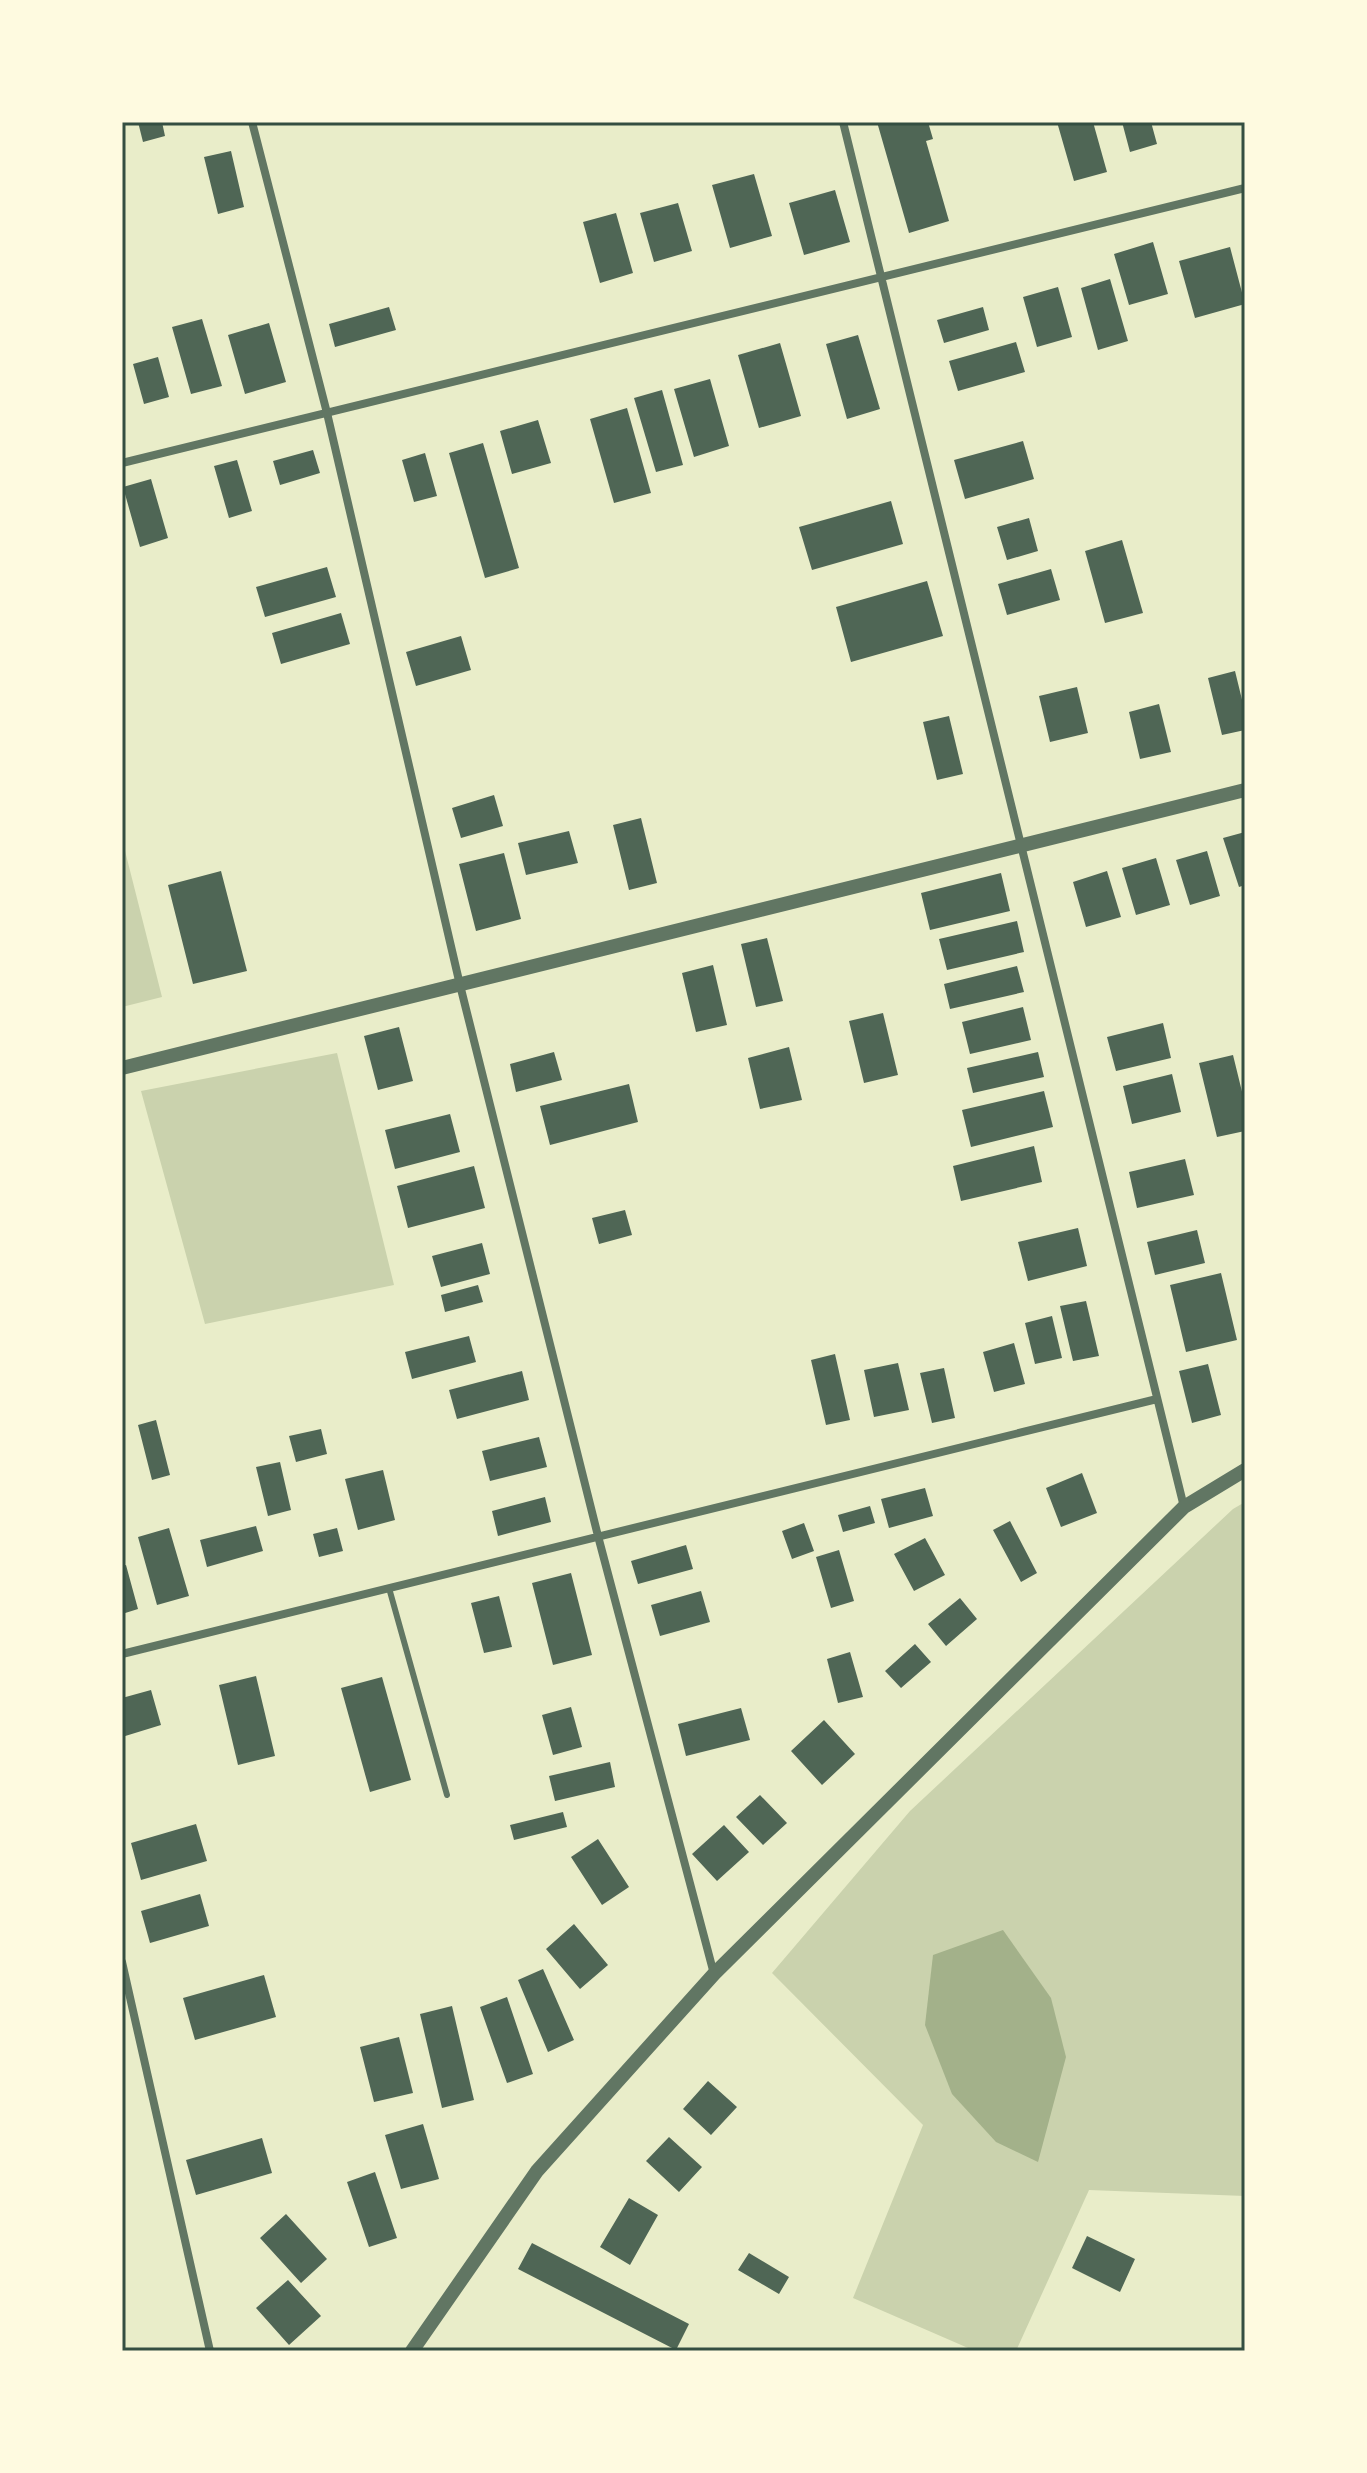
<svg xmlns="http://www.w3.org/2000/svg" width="1367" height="2473" viewBox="0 0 1367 2473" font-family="Barlow,sans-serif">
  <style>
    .green { fill: #cad2ad }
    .water { fill: #a3b18a }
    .building { fill: #4f6655 }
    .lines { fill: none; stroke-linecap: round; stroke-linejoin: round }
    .service { stroke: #617663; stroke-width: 6 }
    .minor { stroke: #617663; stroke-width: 8 }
    .tertiary { stroke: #617663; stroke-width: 14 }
    .neatline { fill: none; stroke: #344e41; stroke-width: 3 }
  </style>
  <rect width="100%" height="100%" fill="#e9edc9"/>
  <path class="green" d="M122 839 162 997 122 1007Z
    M337 1053 394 1285 205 1324 141 1091Z
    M1245 1502V2196L1089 2190 1016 2351H975L853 2298 923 2125 772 1973 910 1811 1233 1509Z"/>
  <path class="water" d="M1003 1930 1051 1998 1066 2057 1038 2162 996 2142 952 2094 925 2025 933 1955Z"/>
  <path class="building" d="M138 122H162L165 136 143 142Z
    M877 122H928L933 139 926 141 949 221 909 233Z
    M1057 122H1093L1107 172 1074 181Z
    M1122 122H1151L1157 144 1130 152Z
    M231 151 244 207 218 214 204 157Z
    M754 174 772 236 730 248 712 185Z
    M835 190 850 242 804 255 789 203Z
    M678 203 692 251 654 262 640 213Z
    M616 213 633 273 600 283 583 222Z
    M1153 242 1168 294 1129 305 1114 254Z
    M1230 247 1245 304 1195 318 1179 261Z
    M1110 279 1128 341 1098 350 1081 288Z
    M1058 287 1072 337 1037 347 1023 297Z
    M389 307 396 330 335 347 329 324Z
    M983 307 989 330 944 343 937 320Z
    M202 319 222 386 191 394 172 327Z
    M269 323 286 382 245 394 228 335Z
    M858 335 880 409 847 419 826 344Z
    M1016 342 1025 372 958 391 949 361Z
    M780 343 801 416 759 428 738 355Z
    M158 357 169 397 144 404 133 364Z
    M710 379 729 446 694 457 674 389Z
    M662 390 683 465 656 472 634 398Z
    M627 408 651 493 614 503 590 419Z
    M538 420 551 463 512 474 500 431Z
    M1023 441 1034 479 965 499 954 460Z
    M483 443 519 568 485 578 449 453Z
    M313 450 320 473 280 485 273 461Z
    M425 453 437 496 414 502 402 460Z
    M237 460 252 511 229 518 214 466Z
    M151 479 168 538 140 547 123 487Z
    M891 501 903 544 812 570 799 527Z
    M1029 518 1038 551 1007 560 997 527Z
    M1122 540 1143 613 1105 623 1085 551Z
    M327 567 336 597 265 617 256 587Z
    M1051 569 1060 600 1007 615 998 584Z
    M927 581 943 636 851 662 836 607Z
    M341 613 350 644 281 664 272 633Z
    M461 636 471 670 416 686 406 652Z
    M1235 671 1245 712V730L1222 735 1208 678Z
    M1077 687 1088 733 1050 742 1039 696Z
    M1159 704 1171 752 1140 759 1129 712Z
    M949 716 963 774 937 780 923 722Z
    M494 795 503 826 461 838 452 808Z
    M641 818 657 883 629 890 613 825Z
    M569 831 578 863 526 875 518 843Z
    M1245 832V885L1239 887 1223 838Z
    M1207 851 1220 896 1190 905 1176 860Z
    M504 853 521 919 476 931 459 864Z
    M1156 858 1170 905 1136 915 1122 868Z
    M221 871 247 971 193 984 168 885Z
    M1107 871 1121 917 1086 927 1073 882Z
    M1001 873 1010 911 930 930 921 893Z
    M1017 921 1024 952 947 970 939 939Z
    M767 938 783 1001 756 1007 741 944Z
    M713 965 727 1025 696 1032 682 973Z
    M1017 966 1024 992 950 1009 944 984Z
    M1023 1007 1031 1040 970 1054 962 1022Z
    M883 1013 898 1075 864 1083 849 1021Z
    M1163 1023 1171 1058 1116 1071 1107 1037Z
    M399 1027 413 1081 378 1090 364 1036Z
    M789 1047 802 1100 760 1109 748 1058Z
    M554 1052 562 1080 516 1092 510 1064Z
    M1038 1052 1044 1077 973 1093 967 1068Z
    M1233 1055 1245 1104V1131L1217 1137 1199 1063Z
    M1172 1074 1181 1112 1132 1124 1123 1086Z
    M629 1084 638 1122 550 1145 540 1106Z
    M1044 1091 1053 1127 971 1147 962 1110Z
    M450 1114 460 1152 395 1169 385 1130Z
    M1034 1146 1042 1182 961 1201 953 1166Z
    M1185 1159 1194 1195 1137 1208 1129 1172Z
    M474 1166 485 1208 408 1228 397 1186Z
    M625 1210 632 1235 599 1244 592 1218Z
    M1078 1228 1087 1266 1028 1281 1018 1242Z
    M1197 1230 1205 1263 1155 1275 1147 1242Z
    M482 1243 490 1274 441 1287 432 1256Z
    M1221 1273 1237 1340 1186 1352 1170 1285Z
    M478 1285 483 1302 445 1312 441 1295Z
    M1086 1301 1099 1356 1073 1361 1060 1306Z
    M1052 1316 1062 1358 1035 1364 1025 1323Z
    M469 1336 476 1362 412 1379 405 1352Z
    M1014 1343 1025 1384 994 1392 983 1352Z
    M835 1354 850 1420 826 1425 811 1360Z
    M898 1363 909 1410 874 1417 864 1370Z
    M1208 1364 1221 1415 1192 1423 1179 1371Z
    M944 1368 955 1418 932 1423 920 1373Z
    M522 1371 529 1400 457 1419 449 1390Z
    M156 1420 170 1475 152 1480 138 1425Z
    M321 1429 327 1454 296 1462 289 1436Z
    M539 1437 547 1467 490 1481 482 1451Z
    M280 1462 291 1510 268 1516 256 1467Z
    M383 1470 395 1520 358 1530 345 1479Z
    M1082 1473 1097 1513 1061 1527 1046 1488Z
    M925 1488 933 1516 889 1528 881 1499Z
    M545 1497 551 1522 498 1536 492 1511Z
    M870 1506 875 1523 843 1532 838 1515Z
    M1010 1521 1037 1573 1021 1582 993 1530Z
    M804 1523 814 1551 792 1559 782 1531Z
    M256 1526 263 1551 207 1567 200 1540Z
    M169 1528 189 1596 157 1605 138 1537Z
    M337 1528 343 1551 319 1557 313 1534Z
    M925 1538 945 1575 914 1591 894 1554Z
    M686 1545 693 1569 638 1584 631 1561Z
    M839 1550 854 1601 831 1608 816 1557Z
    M126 1565 138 1609 122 1614V1566Z
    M571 1573 592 1655 553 1665 532 1583Z
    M701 1591 710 1622 660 1636 651 1605Z
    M499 1596 512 1647 484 1653 471 1603Z
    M960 1598 977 1619 946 1646 928 1624Z
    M915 1644 931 1662 901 1688 885 1671Z
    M850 1652 863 1697 838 1703 827 1659Z
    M256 1676 275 1756 238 1765 219 1685Z
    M382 1677 411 1780 370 1792 341 1688Z
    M151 1690 161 1725 122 1737V1698Z
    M571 1707 582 1747 553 1755 542 1715Z
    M741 1708 750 1740 686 1756 678 1724Z
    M824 1720 855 1754 822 1785 791 1751Z
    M610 1762 615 1787 555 1801 549 1776Z
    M760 1795 787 1823 763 1845 736 1817Z
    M563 1812 567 1827 514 1840 510 1825Z
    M196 1824 207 1861 141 1880 131 1843Z
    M724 1825 749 1852 717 1881 692 1854Z
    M598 1839 629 1887 602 1905 571 1857Z
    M200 1894 209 1926 150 1943 141 1911Z
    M574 1924 608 1965 580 1989 546 1949Z
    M543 1969 574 2040 548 2052 518 1980Z
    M264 1975 276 2017 195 2040 183 1998Z
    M507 1997 533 2074 507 2083 480 2007Z
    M452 2006 474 2100 442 2108 420 2014Z
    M399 2037 413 2093 374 2102 360 2047Z
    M708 2081 737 2107 711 2135 683 2109Z
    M423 2124 439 2179 401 2189 385 2135Z
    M669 2137 702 2167 679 2192 646 2161Z
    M262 2138 272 2173 196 2195 186 2160Z
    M375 2172 397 2238 369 2247 347 2182Z
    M629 2198 658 2215 630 2265 600 2247Z
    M286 2214 327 2259 301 2283 260 2238Z
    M1087 2236 1135 2259 1120 2292 1072 2268Z
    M532 2243 689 2324 676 2350 518 2269Z
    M749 2253 789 2277 779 2294 738 2270Z
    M288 2280 321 2316 289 2345 256 2308Z"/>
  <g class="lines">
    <path class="service" d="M389 1588 447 1795"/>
    <path class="minor" d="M252 122 327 413 460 985 598 1536 714 1974
      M843 122 1184 1507
      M122 463 1245 188
      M122 1654 1157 1399
      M122 1962 210 2351"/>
    <path class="tertiary" d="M122 1068 1245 790
      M412 2351 537 2171 714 1974 1184 1507 1245 1470"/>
  </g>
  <rect width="1367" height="2473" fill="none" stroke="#fefae0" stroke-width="248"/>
  <rect x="124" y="124" width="1119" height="2225" class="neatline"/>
</svg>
